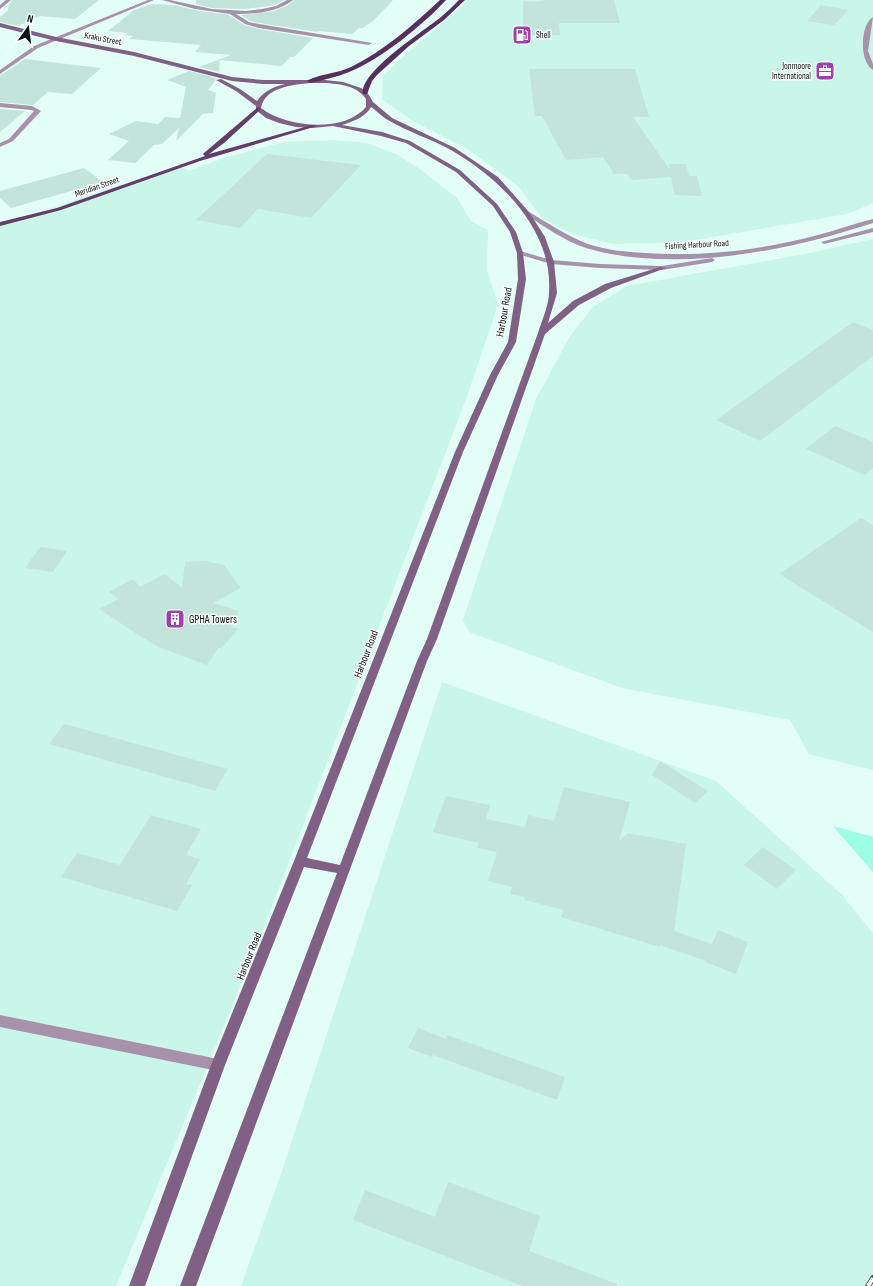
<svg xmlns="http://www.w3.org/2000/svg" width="873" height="1286" viewBox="0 0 873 1286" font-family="'Sofia Sans Condensed',sans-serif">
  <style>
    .built { fill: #caf5e9 }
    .green { fill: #9cfee5 }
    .building { fill: #c3e4da }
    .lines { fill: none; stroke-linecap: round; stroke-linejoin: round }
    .minor { fill: #a891ab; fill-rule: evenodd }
    .tertiary { fill: #a891ab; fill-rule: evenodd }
    .secondary { fill: #806085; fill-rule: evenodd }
    .primary { fill: #643d6a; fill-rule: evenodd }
    .trunk { fill: #582e5e; fill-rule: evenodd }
    .rail-casing { stroke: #3c4b47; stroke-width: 5.5 }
    .rail { stroke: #fff; stroke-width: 4; stroke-dasharray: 12; stroke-linecap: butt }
    .labels { text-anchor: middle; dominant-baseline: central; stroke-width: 3; stroke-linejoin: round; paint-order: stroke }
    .far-poi-label { font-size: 9px; fill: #06120f; stroke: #fff; text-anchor: start }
    .far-street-label { font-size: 9px; fill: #06120f; stroke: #fff }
    .street-label { font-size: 11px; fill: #06120f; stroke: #fff }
    .poi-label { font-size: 11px; fill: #06120f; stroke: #fff; text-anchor: start }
  </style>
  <rect width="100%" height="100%" fill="#e3fef6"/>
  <path class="built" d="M468 0H873V203L847 214 683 242 613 244 573 234 543 219 518 186 468 149 413 121 382 99 383 75Z
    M334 140 367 143 396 154 420 169 457 198 471 221 488 230 487 270 498 305 466 399 253 956 116 1286H0V223L32 215 178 166 189 171 224 158 284 142Z
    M873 239V770L809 754 790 720 622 688 469 632 463 620 536 399 570 336 593 307 627 286 805 254Z
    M442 682 716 781 842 895 873 933V1286H241L283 1168Z"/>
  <path class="green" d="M833 826 873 837V872Z"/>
  <path class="building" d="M12 0H99L75 19 40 16 18 26 0 22V17L8 10 9 4Z
    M196 0H284L275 5 246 9 212 8 196 4Z
    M294 0H393L374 20 363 28H359L352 34 319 31 318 32 259 23 250 21 241 15 274 11 288 5Z
    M544 0H614L620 23H559L560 35H523V1L537 2Z
    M152 4 174 5 195 10 229 15 244 25 259 29 313 38 294 57H290L282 66 220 60 219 72 199 67 231 55 195 52 201 45 129 39 133 36 125 35 127 33 108 31 134 10Z
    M821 5 848 10 834 25 807 21Z
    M25 59 101 68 72 94 48 92 33 105 0 102V76Z
    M529 69H635L649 117H633L670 170 669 164H686L689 176H697L702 196 675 195 671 177 632 180 627 174H614L603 157 566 160 542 116H535Z
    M189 71 216 78 215 81 208 90 216 93 213 113 203 114 176 141 179 128 162 144 154 145 135 163 108 160 129 141 109 134 136 121 158 124 165 117 180 118 186 87 167 80Z
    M0 109 25 111 0 132Z
    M267 154 361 165 311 218 258 209 240 228 196 220Z
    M84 168 103 182 11 208 0 198V191Z
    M853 322 873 330V356L760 441 716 420Z
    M835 426 873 442V468L865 475 806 449Z
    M861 518 873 525V632L779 574Z
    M40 547 67 551 53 572 25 568Z
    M205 561 224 565 241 588 213 603 239 611 231 627 238 629 222 648H218L207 665 159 647 140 636 99 609 119 599 109 592 133 579 140 587 165 574 182 588 185 562Z
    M64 724 228 769 215 791 49 744Z
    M660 761 708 791 695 803 652 775Z
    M564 787 630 802 619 841 628 833 686 844 674 931 712 944 718 930 748 942 736 974 705 962 706 961 660 945V947L561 917 564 910 524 900 525 897 510 894 512 887 488 881 497 852 477 848 479 843 433 832 446 796 490 805 486 819 525 827 528 815 554 821Z
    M151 815 201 829 186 855 200 859 186 884 192 885 177 911 61 877 77 853 120 865Z
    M763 847 796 870 777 889 744 865Z
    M418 1028 446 1039 447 1035 565 1077 557 1100 433 1055 432 1057 408 1048Z
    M448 1182 540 1216 529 1251 617 1284V1286H522L353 1220 365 1190 435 1217Z"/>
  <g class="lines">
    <path class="minor" d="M6 0H11L0 9V5Z
      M148 0H154L38 48 0 74V70L34 46Z
      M162 0H170L212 9 246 11 262 9 276 6 287 0H293C278 12 256 14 236 14L249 22 259 24 372 43 369 45 259 28 245 24 230 14 195 9Z
      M873 17 868 51 873 64V70C859 62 860 25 873 17Z
      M0 103 32 106 41 111 13 141 0 147V143L9 139 34 111 31 110 0 107Z"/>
    <path class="tertiary" d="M525 212H529C548 223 567 236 588 244 606 250 626 252 645 253 702 257 760 250 814 236 834 231 853 224 873 219V223C788 251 674 274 586 248 564 241 544 226 525 214Z
      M873 228V232L824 244 821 242Z
      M520 251 551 260 600 264 662 266 712 258 715 260 712 262 662 270 600 268 551 264 518 254 517 253Z
      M0 1015 218 1059 223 1061 225 1065 223 1069 218 1071 0 1027Z"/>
    <path class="secondary" d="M0 23 56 37 134 52 232 77 263 80H325L343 82 361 88 367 92 373 102 392 118 455 148 498 177 529 212 545 237 554 262 557 293 548 323 573 301 605 284 660 267 666 268 611 288 579 305 545 334 437 639 427 661 196 1286H180L337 873 304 867 225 1065 145 1286H129L211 1065 294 861 455 452 490 375 508 342 518 279 517 253 510 232 493 206 456 172 406 143 381 136 333 126 312 128 296 127 279 123 266 118 256 110V106L236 91 216 80 221 79 240 89 257 101C264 91 273 87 285 84H263L232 81 134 56 56 41 0 27ZM310 83C328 83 355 82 366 99V107C343 134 286 127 261 108 265 87 292 85 310 83ZM371 107C377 111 382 117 388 120 408 132 431 139 451 150 501 179 553 230 549 292 549 305 542 320 538 333L427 639 417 661 340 865 307 858 463 452 498 375 516 342 526 279 523 253 516 232 497 204 460 170 410 141 382 132 342 125C352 122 366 117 371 107Z"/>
    <path class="primary" d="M258 107 260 108V110L224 143 209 154 312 125 317 126 200 161 61 210 0 226V222L57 208 205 156 203 154 204 153Z"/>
    <path class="trunk" d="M440 0H446C423 25 380 60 349 72 337 77 323 80 310 83L307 81C315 75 339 73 351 67 384 51 413 25 440 0Z
      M459 0H465L444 20 409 46 377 75 372 81 367 94H363C359 72 424 31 441 17 447 12 453 6 459 0Z"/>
    <defs>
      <path id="rail" d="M868 1286 873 1278"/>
    </defs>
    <use href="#rail" class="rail-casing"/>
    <use href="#rail" class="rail"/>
  </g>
  <defs>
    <symbol id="fuel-square" viewBox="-11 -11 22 22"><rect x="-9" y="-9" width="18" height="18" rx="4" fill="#9d41ab" stroke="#fff"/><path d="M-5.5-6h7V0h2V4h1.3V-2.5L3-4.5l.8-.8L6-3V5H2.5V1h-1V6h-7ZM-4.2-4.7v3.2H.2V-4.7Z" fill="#fff"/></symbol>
    <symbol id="office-square" viewBox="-11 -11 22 22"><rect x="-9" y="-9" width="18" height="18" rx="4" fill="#9d41ab" stroke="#fff"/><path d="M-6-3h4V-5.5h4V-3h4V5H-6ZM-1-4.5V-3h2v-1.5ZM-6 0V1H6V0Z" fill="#fff"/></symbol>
    <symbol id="building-square" viewBox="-11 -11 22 22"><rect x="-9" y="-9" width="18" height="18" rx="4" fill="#9d41ab" stroke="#fff"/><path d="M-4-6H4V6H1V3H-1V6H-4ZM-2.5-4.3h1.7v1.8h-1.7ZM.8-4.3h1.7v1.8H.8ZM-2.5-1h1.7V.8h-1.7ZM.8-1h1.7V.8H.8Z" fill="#fff"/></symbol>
  </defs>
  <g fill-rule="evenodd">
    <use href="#fuel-square" x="511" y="24" width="22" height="22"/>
    <use href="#office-square" x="814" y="60" width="22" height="22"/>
    <use href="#building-square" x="164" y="608" width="22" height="22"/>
  </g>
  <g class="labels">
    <g class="far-poi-label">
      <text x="536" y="35">Shell</text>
      <text x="811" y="66" text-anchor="end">Jonmoore<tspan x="811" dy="10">International</tspan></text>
    </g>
    <g class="far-street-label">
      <text transform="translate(103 39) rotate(11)">Kraku Street</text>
      <text transform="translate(97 187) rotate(-19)">Meridian Street</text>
      <text transform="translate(697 245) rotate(-3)">Fishing Harbour Road</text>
    </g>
    <g class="street-label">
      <text transform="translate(504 312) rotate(-80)">Harbour Road</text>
      <text transform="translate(366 654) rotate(-69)">Harbour Road</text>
      <text transform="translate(249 956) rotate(-68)">Harbour Road</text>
    </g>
    <g class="poi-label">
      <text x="189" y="619">GPHA Towers</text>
    </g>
  </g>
  <g transform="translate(28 28) rotate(14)" stroke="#ffffff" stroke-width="3" paint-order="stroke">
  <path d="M0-3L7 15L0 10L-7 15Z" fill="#06120f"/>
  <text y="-6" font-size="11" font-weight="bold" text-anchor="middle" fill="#06120f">N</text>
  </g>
</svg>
